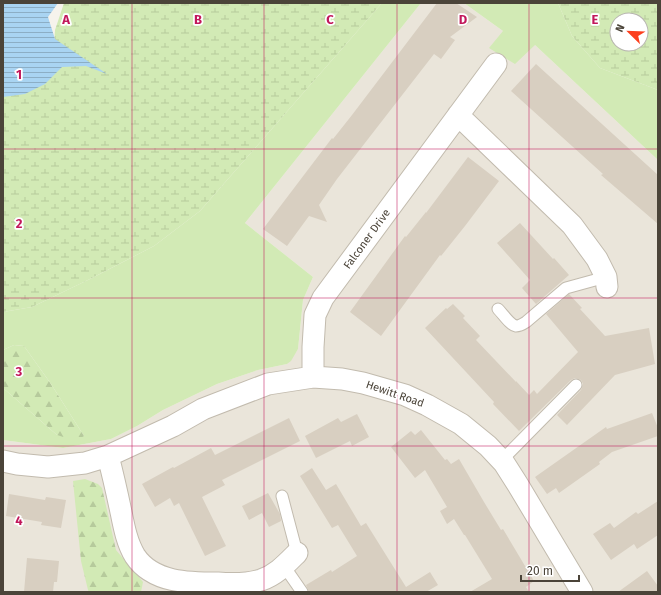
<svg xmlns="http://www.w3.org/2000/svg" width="661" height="595" viewBox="0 0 661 595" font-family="'Fira Sans',sans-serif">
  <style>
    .residential { fill: #eae5da }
    .grass { fill: #d2eab5 }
    .forest { fill: url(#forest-firs) }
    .wetland { fill: url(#wetland-marsh); fill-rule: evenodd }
    .water { fill: url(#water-rules) }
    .building { fill: #d8cfc1 }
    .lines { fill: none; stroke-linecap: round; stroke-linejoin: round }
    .service-casing { stroke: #c2bbae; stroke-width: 13 }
    .minor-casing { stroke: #c2bbae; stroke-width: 23 }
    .service { stroke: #fff; stroke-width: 11 }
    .minor { stroke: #fff; stroke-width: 21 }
    .grid { fill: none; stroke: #c2185b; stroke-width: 1; stroke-opacity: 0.55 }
    .labels { text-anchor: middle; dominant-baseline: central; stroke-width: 3.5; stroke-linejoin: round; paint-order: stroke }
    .street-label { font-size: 11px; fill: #4b4439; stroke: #fff }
    .grid-label { font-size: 13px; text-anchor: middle; font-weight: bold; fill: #c2185b; stroke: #fff; stroke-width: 3.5; stroke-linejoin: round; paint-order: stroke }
  </style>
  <defs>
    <pattern id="forest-firs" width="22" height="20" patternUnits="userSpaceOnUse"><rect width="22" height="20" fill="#d2eab5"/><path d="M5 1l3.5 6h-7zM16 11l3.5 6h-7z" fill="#b6ca9c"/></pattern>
    <pattern id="wetland-marsh" width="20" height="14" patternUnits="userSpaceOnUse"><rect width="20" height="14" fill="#d2eab5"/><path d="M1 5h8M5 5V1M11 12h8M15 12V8" fill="none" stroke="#b6ca9c"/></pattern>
    <pattern id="water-rules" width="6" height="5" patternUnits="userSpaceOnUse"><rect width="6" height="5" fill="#a9d4f2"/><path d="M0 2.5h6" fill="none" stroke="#8caec5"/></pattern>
  </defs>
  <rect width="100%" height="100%" fill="#f6f3ec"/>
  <path class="residential" d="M421 3H464L503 31 535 45 658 160V592H3V440L63 448 111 439 137 426 163 410 217 384 258 370 287 364 298 349 303 300 313 277 245 223Z"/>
  <path class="grass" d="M382 3H421L245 223 313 277 303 300 298 349 291 361 287 364 258 370 217 384 163 410 137 426 111 439 63 448 3 440V388L57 435 84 436 51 384 24 346 14 345 3 350V312L32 307 92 278 154 246 200 211Z
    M464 3H558L572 36 600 68 658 90V160L535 45 515 64 489 48 503 31Z"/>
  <path class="forest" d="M14 345 24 346 51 384 84 436 76 441 57 435 3 388V350Z
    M85 479 98 484 102 488 116 550 143 582 141 592H89L88 590 81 561 73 481Z"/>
  <path class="wetland" d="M64 3H382L200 211 154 246 90 279 32 307 3 312V67L52 75 55 30Z
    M558 3H658V90L600 68 572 36ZM617 20H641V44H617Z"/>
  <path class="water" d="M3 3H58L48 17 55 39 107 74 86 66 62 67 45 84 25 94 3 97Z"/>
  <path class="building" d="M437 3H456L477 17 450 37 455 40 441 59 434 54 337 179 319 205 327 222 309 216 287 246 263 229 332 138 333 139 352 115Z
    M536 64 658 175V224L601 175 603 174 511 91Z
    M468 157 499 181 465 226 441 256 440 255 381 336 350 312 405 236 406 237 426 212V213Z
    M520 223 553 259 554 258 569 275 536 304 522 288 530 280 497 243Z
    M569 294 582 308 580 309 605 336 649 328 655 364 615 375 567 425 557 415 581 390 583 384 581 380 575 378 571 380 519 431 493 404 494 402 425 328 446 308 447 309 453 304 465 316 463 318 480 336 476 340 516 382V381L529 395 534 390 537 394 578 352 546 314Z
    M652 413 658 428V436L612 452 599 462 600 464 559 493 556 488 547 494 535 477 606 427 607 429Z
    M357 414 369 437 352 446 350 441 316 458 305 436 338 418 341 422Z
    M289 418 300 441 222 480 225 485 202 497 226 546 205 556 179 503 174 506 170 498 155 507 142 484 173 467 174 468 211 448 215 455Z
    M421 430 445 460 447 459 451 464 459 459 484 502 501 530 503 529 534 581 526 587 529 592H470L492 579 465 535H464L454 519 447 524 440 511 447 507 425 470 415 478 391 447 411 431 415 435Z
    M312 468 326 490 336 484 361 526 366 523 406 587 430 572 438 585 426 592H309L306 585 331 570 332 572 357 556 338 525 332 528 300 476Z
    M268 493 280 514 281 521 269 527 262 513 249 520 242 506Z
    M9 494 45 500 46 497 66 500 61 528 41 525 42 522 6 516Z
    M658 501V535L637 549 634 544 611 560 593 534 610 523 614 528 636 512 638 514Z
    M27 558 59 561 57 582H54L53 592H24Z
    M647 571 658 586V592H618Z"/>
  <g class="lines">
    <defs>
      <path id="service" d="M498 309C503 314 510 325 516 326 519 326 523 324 526 322L566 288 606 277
        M501 461 576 385
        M282 496 297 553
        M284 566 302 592"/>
      <path id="minor" d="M458 115 572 225 597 259 606 277 607 287
        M313 377V347L315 315 323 298 496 64
        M108 456C113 475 117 493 121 512 124 527 127 543 135 556 153 583 189 583 218 583 232 584 248 584 261 580 276 575 286 564 297 553
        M3 461 17 464 48 467 85 463 108 456 173 426 203 409 268 384 313 377 342 379 363 383 405 395 427 405 461 424 488 446 504 463 518 485 582 592"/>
    </defs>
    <use href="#service" class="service-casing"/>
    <use href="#minor" class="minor-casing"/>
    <use href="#service" class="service"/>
    <use href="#minor" class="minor"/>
  </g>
  <path class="grid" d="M132 3V592M264 3V592M397 3V592M529 3V592M3 149H658M3 298H658M3 446H658"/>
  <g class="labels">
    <g class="street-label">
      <text transform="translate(367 239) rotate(-54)">Falconer Drive</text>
      <text transform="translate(395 394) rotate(19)">Hewitt Road</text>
    </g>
  </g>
  <g class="grid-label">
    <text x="66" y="24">A</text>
    <text x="198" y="24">B</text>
    <text x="330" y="24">C</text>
    <text x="463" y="24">D</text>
    <text x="595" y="24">E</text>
    <text x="19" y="79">1</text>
    <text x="19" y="228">2</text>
    <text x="19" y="376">3</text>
    <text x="19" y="525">4</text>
  </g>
  <rect width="661" height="595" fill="none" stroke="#4b4439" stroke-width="8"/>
  <g transform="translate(629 32) rotate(293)"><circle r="19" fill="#ffffff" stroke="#b7b4b0"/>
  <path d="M0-3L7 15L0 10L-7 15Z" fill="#fc3f1d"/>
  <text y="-6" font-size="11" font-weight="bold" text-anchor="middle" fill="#4b4439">N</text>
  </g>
  <path d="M521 575v6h58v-6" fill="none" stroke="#4b4439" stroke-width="2"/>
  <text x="527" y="575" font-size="12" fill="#4b4439" stroke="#ffffff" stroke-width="3" paint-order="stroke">20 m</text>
</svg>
